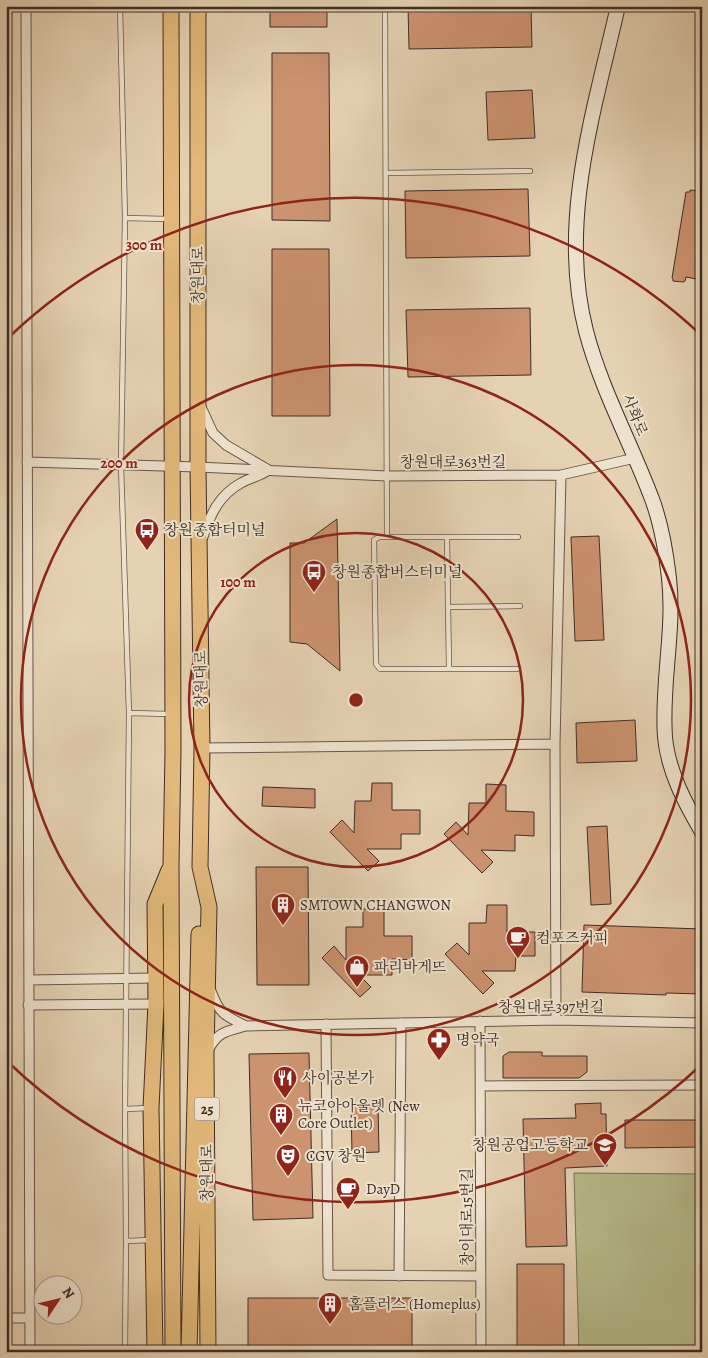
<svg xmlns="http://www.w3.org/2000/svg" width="708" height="1358" viewBox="0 0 708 1358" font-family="Alegreya,'Noto Serif KR',serif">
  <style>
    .green { fill: #b6bb8b; stroke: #7a7458 }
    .building { fill: #cc9370; stroke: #3f2e24 }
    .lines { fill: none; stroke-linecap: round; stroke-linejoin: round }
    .service-casing { stroke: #685748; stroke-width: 6 }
    .minor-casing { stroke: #685748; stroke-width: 11 }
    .secondary-casing { stroke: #3f2e24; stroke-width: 16 }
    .primary-casing { stroke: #3f2e24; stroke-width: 17 }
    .service { stroke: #eee2ce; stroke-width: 4.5 }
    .minor { stroke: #eee2ce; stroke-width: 9 }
    .secondary { stroke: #eee2ce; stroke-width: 14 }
    .primary { stroke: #e2b97a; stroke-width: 15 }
    .ring { fill: none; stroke: #8f2418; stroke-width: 2.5 }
    .labels { text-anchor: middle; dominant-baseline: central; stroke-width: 4; stroke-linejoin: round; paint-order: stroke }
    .shield { fill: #eee2ce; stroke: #746457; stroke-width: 1 }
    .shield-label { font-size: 14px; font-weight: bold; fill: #3f2e24 }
    .street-label { font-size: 15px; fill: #3f2e24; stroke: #eee2ce }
    .poi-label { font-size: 15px; fill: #3f2e24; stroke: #eee2ce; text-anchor: start }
    .centre { fill: #8f2418; stroke: #eee2ce; stroke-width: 2.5 }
    .ring-label { font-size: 15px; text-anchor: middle; font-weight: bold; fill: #8f2418; stroke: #eee2ce; stroke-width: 4; stroke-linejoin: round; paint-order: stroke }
  </style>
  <rect width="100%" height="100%" fill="#e5d2b3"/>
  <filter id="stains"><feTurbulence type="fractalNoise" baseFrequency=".004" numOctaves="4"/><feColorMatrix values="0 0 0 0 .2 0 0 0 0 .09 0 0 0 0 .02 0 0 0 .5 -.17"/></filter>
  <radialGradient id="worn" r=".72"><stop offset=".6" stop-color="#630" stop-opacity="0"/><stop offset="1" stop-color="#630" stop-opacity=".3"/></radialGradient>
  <path class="green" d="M574 1173 702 1174V1352H579Z"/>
  <path class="building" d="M270 6H327V27H270Z
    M408 6H531L532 47 409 49Z
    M272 53H329L330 221 272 220Z
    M532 90 535 138 488 140 486 92Z
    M528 189 530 256 406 258 405 191Z
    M690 190 702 191V280L686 277 685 281 683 282 673 281V279L672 278 686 192H690Z
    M272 249H329L330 416H272Z
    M530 308 531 375 408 377 406 310Z
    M337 519 340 671 307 644 290 642V543H304Z
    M599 536 604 640 575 641 571 537Z
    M635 720 637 761 577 763 576 723Z
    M372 783H392V810H420V834H401V849H367L379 861 368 871 330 832 342 820 354 833 355 801H371Z
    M486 784 506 785V811L534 812V836L515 835V851L481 850 493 862 482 873 444 834 456 822 468 835 469 803H486Z
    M263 787 315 789V808L262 806Z
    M607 826 611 904 591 905 587 827Z
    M256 867H308L309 985H257Z
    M487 905H507V932H535V956H516L515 971H482L494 983 483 994 445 954 457 943 469 955V923H486Z
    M363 909H384V936H412V960L392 959V975H359L371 987 360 997 322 958 334 946 346 960V927H363Z
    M584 925 702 929V994L666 993V995L582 992Z
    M509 1052H542V1056H587V1072L579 1078H503V1056Z
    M309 1053 313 1218 253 1220 249 1054Z
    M601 1103V1114H606L607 1166 565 1168 567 1246 526 1247 523 1119 576 1118 575 1104Z
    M351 1105H378L379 1152 352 1153Z
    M625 1120H702V1147L625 1148Z
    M517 1264H564V1352H517Z
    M248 1298H412V1352H248Z"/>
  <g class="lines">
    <defs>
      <path id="service" d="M120 6 125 218
        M385 6 387 537
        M386 173 530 171
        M447 537 449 669
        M448 607 520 606
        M517 669H380L376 664 374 540 379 537H518
        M129 713 121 465 125 218 168 219
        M125 1109 129 713 170 714
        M126 1241 125 1109 149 1108
        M125 1352 126 1241 151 1240"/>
      <path id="minor" d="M26 6 30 1352
        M201 407 213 433 226 445 267 469
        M27 462 198 467 387 476 561 475 635 458
        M203 537C210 515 219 495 241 483 250 478 260 476 269 470
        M202 748 555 744
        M29 980 155 978
        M211 991C220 1015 224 1015 246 1026
        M28 1005 156 1004
        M556 1020 555 744 561 475
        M480 1021 481 1352
        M326 1024 328 1275 481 1276
        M209 1049C218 1031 228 1031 246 1026L556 1020 702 1023
        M480 1086 702 1085
        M399 1276 401 1023
        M6 1318H29"/>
      <path id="secondary" d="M618 6C594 112 558 222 586 331 601 389 631 443 652 499 661 523 666 552 669 578 675 631 661 684 665 737 668 771 685 803 702 832"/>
      <path id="primary" d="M171 6 173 751 171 864 173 1352
        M198 6V467L202 748 200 867 209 907 206 1055 208 1352
        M155 1352 151 1108 156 1004 155 904 169 870
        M189 1352 199 934"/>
    </defs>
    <use href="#service" class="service-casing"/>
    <use href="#minor" class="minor-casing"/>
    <use href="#secondary" class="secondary-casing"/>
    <use href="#primary" class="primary-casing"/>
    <use href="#service" class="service"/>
    <use href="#minor" class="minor"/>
    <use href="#secondary" class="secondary"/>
    <use href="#primary" class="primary"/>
  </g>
  <g class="ring">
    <circle cx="356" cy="700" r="167"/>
    <circle cx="356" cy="700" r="335"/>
    <path d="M702 1064A502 502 0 0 1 7 1061M7 339A502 502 0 0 1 702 336"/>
  </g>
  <defs>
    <symbol id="bus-pin" viewBox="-11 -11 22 30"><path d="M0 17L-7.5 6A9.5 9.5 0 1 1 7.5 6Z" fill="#8f2418" stroke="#eee2ce"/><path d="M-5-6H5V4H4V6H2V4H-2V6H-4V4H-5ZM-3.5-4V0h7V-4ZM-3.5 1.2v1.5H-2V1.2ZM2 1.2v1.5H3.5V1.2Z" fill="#fff"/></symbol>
    <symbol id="building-pin" viewBox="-11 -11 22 30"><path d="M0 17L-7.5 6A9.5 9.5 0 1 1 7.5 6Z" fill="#8f2418" stroke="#eee2ce"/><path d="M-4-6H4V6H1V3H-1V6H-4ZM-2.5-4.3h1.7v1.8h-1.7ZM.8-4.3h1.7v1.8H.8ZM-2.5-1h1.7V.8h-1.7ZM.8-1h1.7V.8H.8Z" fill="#fff"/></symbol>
    <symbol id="cafe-pin" viewBox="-11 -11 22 30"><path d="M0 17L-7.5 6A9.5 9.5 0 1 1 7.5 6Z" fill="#8f2418" stroke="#eee2ce"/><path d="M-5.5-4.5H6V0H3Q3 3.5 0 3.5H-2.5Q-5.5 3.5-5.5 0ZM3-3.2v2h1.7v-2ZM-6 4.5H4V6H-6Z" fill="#fff"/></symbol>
    <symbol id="shop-pin" viewBox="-11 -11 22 30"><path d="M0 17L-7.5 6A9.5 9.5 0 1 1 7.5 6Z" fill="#8f2418" stroke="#eee2ce"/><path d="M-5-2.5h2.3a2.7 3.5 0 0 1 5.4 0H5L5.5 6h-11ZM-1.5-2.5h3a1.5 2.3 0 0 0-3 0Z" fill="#fff"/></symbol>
    <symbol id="pharmacy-pin" viewBox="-11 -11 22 30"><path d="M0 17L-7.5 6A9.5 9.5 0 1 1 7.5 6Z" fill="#8f2418" stroke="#eee2ce"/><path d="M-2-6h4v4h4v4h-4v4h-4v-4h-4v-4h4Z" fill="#fff"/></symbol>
    <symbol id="restaurant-pin" viewBox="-11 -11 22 30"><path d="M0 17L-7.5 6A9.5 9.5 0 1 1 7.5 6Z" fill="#8f2418" stroke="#eee2ce"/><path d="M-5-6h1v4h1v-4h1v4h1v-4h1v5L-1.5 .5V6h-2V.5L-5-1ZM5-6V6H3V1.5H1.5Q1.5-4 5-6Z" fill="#fff"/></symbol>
    <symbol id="school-pin" viewBox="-11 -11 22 30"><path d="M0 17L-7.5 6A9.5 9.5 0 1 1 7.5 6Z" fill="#8f2418" stroke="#eee2ce"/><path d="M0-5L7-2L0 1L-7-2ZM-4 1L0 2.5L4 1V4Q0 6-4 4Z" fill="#fff"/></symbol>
    <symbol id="theatre-pin" viewBox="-11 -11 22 30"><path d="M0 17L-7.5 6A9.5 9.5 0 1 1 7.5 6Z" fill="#8f2418" stroke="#eee2ce"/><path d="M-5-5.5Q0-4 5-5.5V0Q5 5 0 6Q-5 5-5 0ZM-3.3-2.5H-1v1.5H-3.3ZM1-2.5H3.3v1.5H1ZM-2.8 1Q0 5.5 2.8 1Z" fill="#fff"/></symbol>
  </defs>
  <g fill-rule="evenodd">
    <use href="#bus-pin" x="133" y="516" width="28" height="38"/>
    <use href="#bus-pin" x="300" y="558" width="28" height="38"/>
    <use href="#building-pin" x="269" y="891" width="28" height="38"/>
    <use href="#cafe-pin" x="504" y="924" width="28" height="38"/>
    <use href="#shop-pin" x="343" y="953" width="28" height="38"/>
    <use href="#pharmacy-pin" x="425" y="1026" width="28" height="38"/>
    <use href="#restaurant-pin" x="271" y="1064" width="28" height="38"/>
    <use href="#building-pin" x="267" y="1101" width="28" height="38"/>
    <use href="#school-pin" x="591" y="1131" width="28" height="38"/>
    <use href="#theatre-pin" x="274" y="1142" width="28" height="38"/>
    <use href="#cafe-pin" x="334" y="1175" width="28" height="38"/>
    <use href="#building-pin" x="316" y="1290" width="28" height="38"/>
  </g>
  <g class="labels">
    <rect class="shield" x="194.5" y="1097.5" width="25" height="23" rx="4"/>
    <g class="shield-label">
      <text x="207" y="1109">25</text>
    </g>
    <g class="street-label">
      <text transform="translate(198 275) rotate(-90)">창원대로</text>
      <text transform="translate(635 415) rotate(68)">사화로</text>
      <text x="453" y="462">창원대로363번길</text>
      <text transform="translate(201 679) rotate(-91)">창원대로</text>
      <text x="551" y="1007">창원대로397번길</text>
      <text transform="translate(207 1173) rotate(-90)">창원대로</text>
      <text transform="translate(467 1217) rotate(-90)">창이대로15번길</text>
    </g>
    <g class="poi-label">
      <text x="164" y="530">창원종합터미널</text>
      <text x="332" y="572">창원종합버스터미널</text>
      <text x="300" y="905">SMTOWN CHANGWON</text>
      <text x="536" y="938">컴포즈커피</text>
      <text x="374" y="967">파리바게뜨</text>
      <text x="456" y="1040">명약국</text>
      <text x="302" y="1078">사이공본가</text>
      <text x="298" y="1106">뉴코아아울렛 (New<tspan x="298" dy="17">Core Outlet)</tspan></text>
      <text x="588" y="1145" text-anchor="end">창원공업고등학교</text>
      <text x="306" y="1156">CGV 창원</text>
      <text x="366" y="1189">DayD</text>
      <text x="348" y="1304">홈플러스 (Homeplus)</text>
    </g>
  </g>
  <circle cx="356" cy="700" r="8" class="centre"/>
  <g class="ring-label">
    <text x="144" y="250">300 m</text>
    <text x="119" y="468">200 m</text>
    <text x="238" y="587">100 m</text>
  </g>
  <rect width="708" height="1358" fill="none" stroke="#e5d2b3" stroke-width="25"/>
  <rect x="8" y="8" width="693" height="1343" fill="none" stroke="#3f2e24" stroke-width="2.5"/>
  <rect x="12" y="12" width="683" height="1333" fill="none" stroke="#3f2e24"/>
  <g transform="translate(58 1300) rotate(55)"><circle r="24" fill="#eee2ce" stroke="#a89a8a"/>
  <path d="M0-4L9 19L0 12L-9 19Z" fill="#8f2418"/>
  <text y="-8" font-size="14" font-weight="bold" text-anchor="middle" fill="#3f2e24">N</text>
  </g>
  <rect width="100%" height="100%" filter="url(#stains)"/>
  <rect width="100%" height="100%" fill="url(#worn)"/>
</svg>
